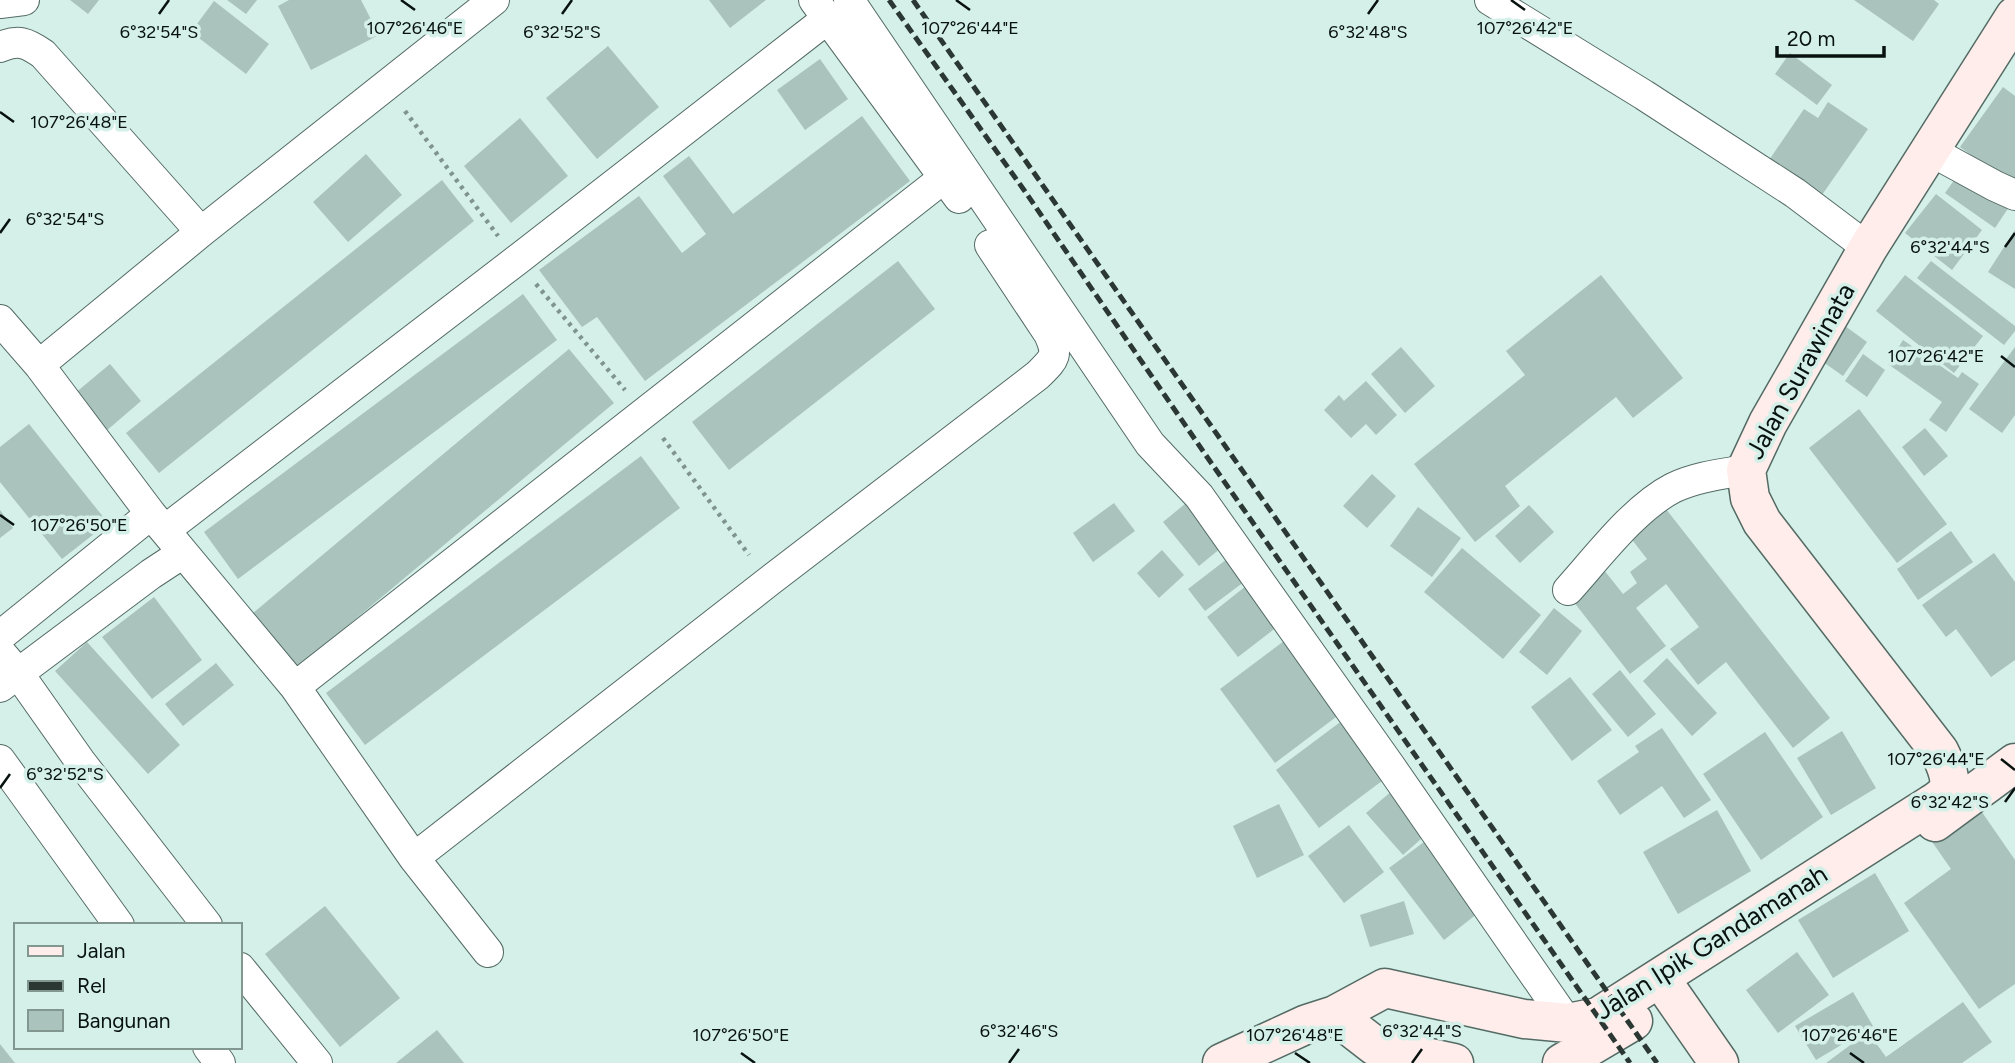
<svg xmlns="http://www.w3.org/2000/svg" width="2015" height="1063" viewBox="0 0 2015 1063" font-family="Figtree,sans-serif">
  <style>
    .building { fill: #aac3bc }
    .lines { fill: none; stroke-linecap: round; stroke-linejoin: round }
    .street-casing { stroke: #546b65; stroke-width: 32 }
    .secondary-casing { stroke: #546b65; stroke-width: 41 }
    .path { stroke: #80948e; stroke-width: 4.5; stroke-dasharray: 3.5 5; stroke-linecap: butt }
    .street { stroke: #fff; stroke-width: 30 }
    .secondary { stroke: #feedea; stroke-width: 38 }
    .rail { stroke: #2a3733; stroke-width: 5; stroke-dasharray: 10 5; stroke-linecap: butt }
    .ticks { fill: none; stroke: #08120f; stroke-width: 2.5 }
    .labels { text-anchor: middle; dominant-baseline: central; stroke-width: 7; stroke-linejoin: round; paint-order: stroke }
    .street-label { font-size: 26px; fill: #08120f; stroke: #d5f0e8 }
    .ticks-label { font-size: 18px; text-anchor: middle; fill: #08120f; stroke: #d5f0e8; stroke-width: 7; stroke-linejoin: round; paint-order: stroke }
  </style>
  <rect width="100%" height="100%" fill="#d5f0e8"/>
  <path class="building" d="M70 0H99L88 14Z
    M227 0H257L246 14Z
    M289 0H361L379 35 311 70 278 6Z
    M709 0H766L730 28Z
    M1854 0H1934L1939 4 1913 41Z
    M214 1 269 44 246 74 191 32Z
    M608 46 659 107 597 159 546 98Z
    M1790 53 1832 85 1817 105 1775 74Z
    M820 59 848 99 805 130 777 90Z
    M2003 87 2015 96V187L1960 147Z
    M1828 102 1868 129 1817 202 1765 166 1804 109 1818 118Z
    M862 116 910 181 645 381 597 317 582 327 539 270 639 196 682 253 706 234 663 176 689 156 733 214Z
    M520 118 568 176 511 223 464 166Z
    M366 154 402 195 348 242 313 202Z
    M1960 172 2009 207 1995 228 1945 193Z
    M442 180 474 221 159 473 126 433Z
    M1936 194 1982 230 1952 270 1905 233Z
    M2015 230V289L1988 272Z
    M898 261 935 309 729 470 692 422Z
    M1931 261 2015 326V331L2004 345 1917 278Z
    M1601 275 1683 378 1633 418 1616 397 1505 486 1520 506 1475 542 1414 464 1525 375 1506 351Z
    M1905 275 1983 336 1954 373 1876 311Z
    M523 294 557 340 238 579 204 532Z
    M1841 323 1867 342 1843 376 1816 357Z
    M1903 340 1958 378 1962 372 1979 384 1946 432 1929 420 1942 402 1888 364Z
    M1401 347 1435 386 1405 413 1371 374Z
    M2015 347V415L2002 433 1969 409Z
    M569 349 614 403 298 667 253 613Z
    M1863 354 1885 370 1867 397 1845 381Z
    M110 364 141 401 105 432 74 394Z
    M1366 381 1397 415 1376 435 1366 424 1351 438 1324 410 1339 395 1344 401Z
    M1859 409 1947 524 1897 563 1809 448Z
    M29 424 108 523 62 559 0 482V447Z
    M1925 428 1948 456 1924 476 1902 447Z
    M641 456 680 508 365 745 326 693Z
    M1372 474 1396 496 1367 528 1343 506Z
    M1191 499 1227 543 1199 566 1163 522Z
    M1114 503 1135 531 1093 562 1073 533Z
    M1662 504 1830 718 1793 748 1726 662 1698 685 1670 649 1699 627 1666 584 1636 608 1666 646 1630 674 1566 592 1600 565 1623 594 1637 583 1630 572 1647 559 1626 532Z
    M1529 505 1554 532 1520 563 1495 536Z
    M1418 507 1461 538 1432 577 1390 546Z
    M0 510 13 528 0 538Z
    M1951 531 1973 562 1918 600 1897 569Z
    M1462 548 1541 615 1503 659 1424 592Z
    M1162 550 1184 575 1159 598 1137 573Z
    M1994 553 2015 582V660L1991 677 1956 629 1946 637 1922 605Z
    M1227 559 1244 582 1205 611 1188 589Z
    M1251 582 1282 623 1238 657 1207 617Z
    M154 597 202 660 152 699 102 637Z
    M1554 608 1582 631 1547 675 1519 652Z
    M1288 638 1344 711 1275 763 1220 689Z
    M87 642 180 745 148 774 55 671Z
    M1667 658 1717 713 1692 736 1643 681Z
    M216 663 234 685 183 726 165 704Z
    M1620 670 1656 714 1628 737 1592 694Z
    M1570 677 1612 730 1572 761 1531 707Z
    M1343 720 1386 778 1319 828 1276 770Z
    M1662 728 1711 800 1684 818 1662 786 1620 815 1597 781 1639 752 1635 746Z
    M1842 731 1876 788 1831 815 1797 758Z
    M1765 732 1823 817 1761 860 1703 774Z
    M1393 790 1430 831 1403 855 1366 813Z
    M1975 802 2015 860V984L1979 1009 1904 903 1951 869 1928 836Z
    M1279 804 1304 855 1257 878 1233 826Z
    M1717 810 1751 871 1678 914 1643 852Z
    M1349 825 1384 872 1344 903 1308 856Z
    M1424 842 1478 913 1444 940 1389 868Z
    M1875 873 1909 931 1833 978 1798 920Z
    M1404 901 1414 934 1370 947 1360 915Z
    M325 906 400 998 340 1047 265 954Z
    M1797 952 1829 995 1778 1033 1746 990Z
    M1853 992 1873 1026 1816 1060 1795 1026Z
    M1963 1002 1992 1042 1962 1063H1826L1868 1032 1886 1057Z
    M437 1030 464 1063H396Z
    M0 1044 15 1063H0Z"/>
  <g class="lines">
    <defs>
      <path id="street" d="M814 0 959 198
        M849 0 1150 444 1199 496 1390 766 1577 1036
        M1490 0 1644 95 1795 193 1868 248
        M0 3 24 0
        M0 47C19 39 27 43 43 54L201 232
        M1929 150 1995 186 2015 195
        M0 320 39 365 151 514 295 687 414 858 488 952
        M39 365 201 232 494 0
        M165 530 517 260 827 19
        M1568 590C1597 558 1634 508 1673 488 1695 477 1722 474 1746 470
        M0 636 151 514
        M0 652 18 673 80 761 207 925
        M0 687 151 574 183 553
        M295 687 945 177
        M0 760 119 925
        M414 858 768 582 1038 375C1054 359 1059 356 1049 334L990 245
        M240 968 317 1063
        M208 1047 220 1063"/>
      <path id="secondary" d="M1935 822 2015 763
        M1671 994 1719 1063
        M1335 1015 1375 1046 1454 1063
        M1222 1063 1307 1024 1335 1015 1385 988 1524 1019 1568 1023 1598 1017 1910 818C1946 794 1961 795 1939 751L1762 522 1750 498 1746 470 1768 423 1868 248 2015 16
        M1562 1063 1633 1021"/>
    </defs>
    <use href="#street" class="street-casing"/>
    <use href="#secondary" class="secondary-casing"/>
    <path class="path" d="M405 111 498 236
      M536 284 625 390
      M663 438 749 555"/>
    <use href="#street" class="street"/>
    <use href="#secondary" class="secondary"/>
    <path class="rail" d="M889 0 1024 190 1205 454 1630 1063
      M913 0 1657 1063"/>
  </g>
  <path class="ticks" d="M401 0 415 10M956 0 970 10M1511 0 1525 10M159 14 169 0M562 14 572 0M1368 14 1378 0M0 112 14 122M0 233 10 219M2005 247 2015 233M2001 356 2015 367M0 515 14 525M2001 759 2015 770M0 788 10 774M2005 802 2015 788M741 1053 755 1063M1295 1053 1310 1063M1850 1053 1864 1063M1009 1063 1019 1049M1412 1063 1422 1049"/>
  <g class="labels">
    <g class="street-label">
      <text transform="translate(1800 371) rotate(-61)">Jalan Surawinata</text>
      <text transform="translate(1711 942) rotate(-32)">Jalan Ipik Gandamanah</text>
    </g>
  </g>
  <g class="ticks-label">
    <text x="415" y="34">107°26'46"E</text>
    <text x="970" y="34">107°26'44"E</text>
    <text x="1525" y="34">107°26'42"E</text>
    <text x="159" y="38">6°32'54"S</text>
    <text x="562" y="38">6°32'52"S</text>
    <text x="1368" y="38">6°32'48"S</text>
    <text x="79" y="128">107°26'48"E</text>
    <text x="65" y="225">6°32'54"S</text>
    <text x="1950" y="253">6°32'44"S</text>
    <text x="1936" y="362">107°26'42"E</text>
    <text x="79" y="531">107°26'50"E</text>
    <text x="1936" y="765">107°26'44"E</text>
    <text x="65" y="780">6°32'52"S</text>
    <text x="1950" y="808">6°32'42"S</text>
    <text x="1019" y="1037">6°32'46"S</text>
    <text x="1422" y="1037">6°32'44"S</text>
    <text x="741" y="1041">107°26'50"E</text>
    <text x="1295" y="1041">107°26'48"E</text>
    <text x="1850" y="1041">107°26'46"E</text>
  </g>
  <rect x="14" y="923" width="228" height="126" fill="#d5f0e8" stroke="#839791" stroke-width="2"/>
  <rect x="28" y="946" width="35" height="10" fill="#feedea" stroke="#839791" stroke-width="2"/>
  <text x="77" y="958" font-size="21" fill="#08120f">Jalan</text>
  <rect x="28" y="981" width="35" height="10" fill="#2a3733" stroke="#839791" stroke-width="2"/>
  <text x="77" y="993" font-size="21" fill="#08120f">Rel</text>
  <rect x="28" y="1010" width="35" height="21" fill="#aac3bc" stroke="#839791" stroke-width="2"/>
  <text x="77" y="1028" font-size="21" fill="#08120f">Bangunan</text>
  <path d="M1777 46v10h107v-10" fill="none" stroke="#08120f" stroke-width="3.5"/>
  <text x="1787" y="46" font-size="21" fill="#08120f" stroke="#d5f0e8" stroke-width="5" paint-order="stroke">20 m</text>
</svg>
